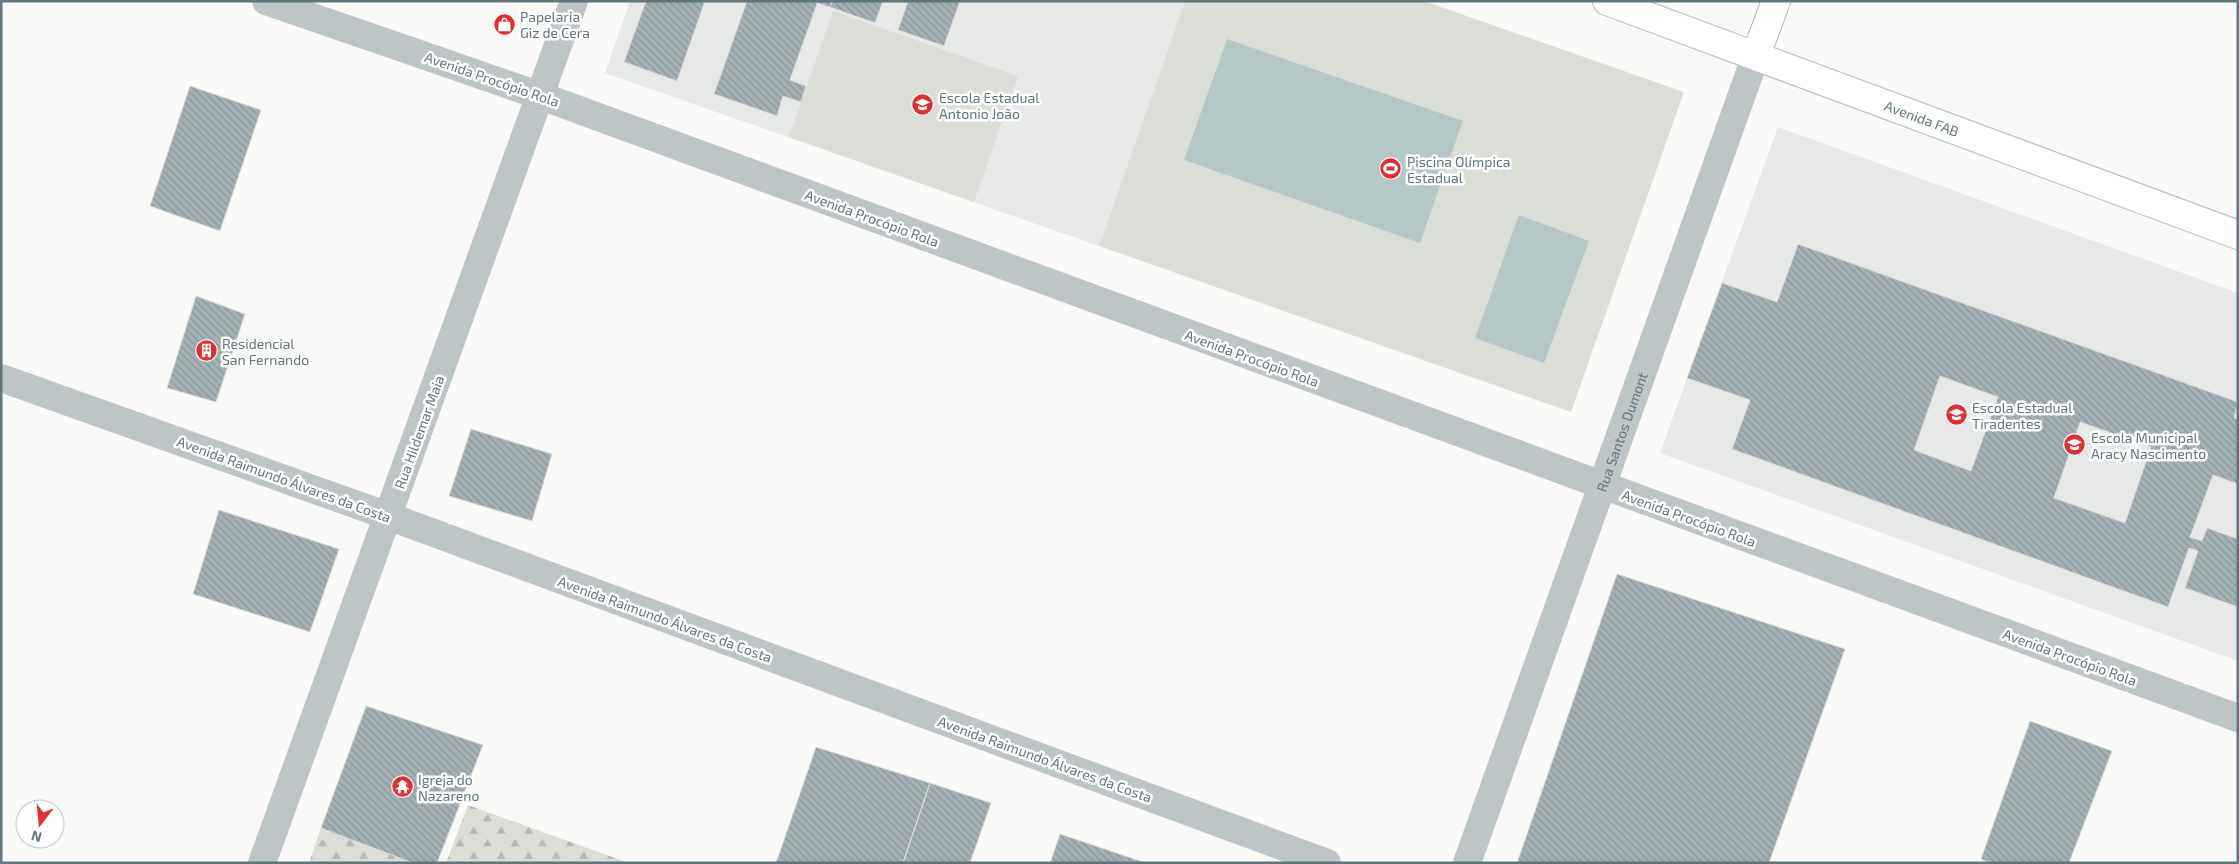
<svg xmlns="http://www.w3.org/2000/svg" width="2239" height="864" viewBox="0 0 2239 864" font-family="'Exo 2',sans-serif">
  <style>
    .built { fill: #e7e9e8 }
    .forest { fill: url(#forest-firs) }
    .pitch { fill: #dbded6 }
    .water { fill: #b5c7c7 }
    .building { fill: url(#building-back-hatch); stroke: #dbdbd9; fill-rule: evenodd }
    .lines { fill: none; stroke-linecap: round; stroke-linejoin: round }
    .secondary-casing { stroke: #b3bbbe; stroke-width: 30 }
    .minor { stroke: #bec5c7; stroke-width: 28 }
    .tertiary { stroke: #bec5c7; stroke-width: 28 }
    .secondary { stroke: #fff; stroke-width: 28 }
    .labels { text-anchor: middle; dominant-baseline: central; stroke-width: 5; stroke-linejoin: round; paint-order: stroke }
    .poi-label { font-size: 14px; fill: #60767c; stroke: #fff; text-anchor: start }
    .street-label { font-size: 14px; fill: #60767c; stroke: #fff }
  </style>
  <defs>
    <pattern id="forest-firs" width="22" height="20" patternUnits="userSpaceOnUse" patternTransform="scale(1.25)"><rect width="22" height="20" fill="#dbded6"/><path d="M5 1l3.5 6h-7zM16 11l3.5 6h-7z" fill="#b5b9b3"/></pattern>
    <pattern id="building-back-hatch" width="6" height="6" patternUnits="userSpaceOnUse" patternTransform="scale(1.25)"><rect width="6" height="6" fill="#a5b2b5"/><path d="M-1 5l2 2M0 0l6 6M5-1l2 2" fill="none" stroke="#8a9598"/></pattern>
  </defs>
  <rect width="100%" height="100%" fill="#f9f9f7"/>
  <path class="built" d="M630 1H1185L1099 246 605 73Z
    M1778 127 2238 293V661L1660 453Z"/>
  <path class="forest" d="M468 805 629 863H446Z
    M321 828 413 863H309Z"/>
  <path class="pitch" d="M1185 1H1424L1684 92 1571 412 1099 246Z
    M833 11 1018 76 974 202 789 137Z"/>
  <path class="water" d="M1227 39 1463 121 1420 243 1184 160Z
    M1519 215 1589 241 1544 363 1475 338Z"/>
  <path class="building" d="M646 1H705L677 81 624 62Z
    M747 1H818L790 80 806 86 801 102 783 96 777 116 714 94Z
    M818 1H832L830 7 817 3Z
    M832 1H883L875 23 830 7Z
    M908 1H960L944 46 898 30Z
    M190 86 261 110 220 231 150 206Z
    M1798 244 2238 402 2234 418 2238 419V484L2213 475 2190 537 2202 541 2207 528 2238 539V607L2185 588 2198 551 2189 548 2168 607 1732 449 1750 400 1687 378 1722 283 1777 302ZM1940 376 1998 397 1971 471 1914 450ZM2080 422 2151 447 2125 523 2054 498Z
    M196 296 245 314 216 402 167 388Z
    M471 429 552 454 532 521 449 496Z
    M219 510 339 549 310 632 193 594Z
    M1617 574 1845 649 1769 863H1517Z
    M366 706 483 745 437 863H413L321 828Z
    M2030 721 2112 751 2069 863H1990L1981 859Z
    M816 747 930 783 903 863H776Z
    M930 783 991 803 970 863H903Z
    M1060 834 1146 863H1050Z"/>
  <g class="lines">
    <defs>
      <g id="secondary">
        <path id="s2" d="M1607 1 2238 235"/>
        <path d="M1756 55 1776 1"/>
      </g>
    </defs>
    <use href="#secondary" class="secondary-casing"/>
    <g class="minor">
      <path d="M266 1 541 96 2238 718"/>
      <path d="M1 378 388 516 1327 863"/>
      <path id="s1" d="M1467 863 1756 55"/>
    </g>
    <path class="tertiary" d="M262 863 574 1"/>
    <use href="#secondary" class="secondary"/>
  </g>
  <defs>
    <symbol id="shop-disc" viewBox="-11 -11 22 22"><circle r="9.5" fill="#e12f31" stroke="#fff"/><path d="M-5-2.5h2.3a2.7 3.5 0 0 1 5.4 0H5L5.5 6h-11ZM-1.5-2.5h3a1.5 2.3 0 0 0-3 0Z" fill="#fff"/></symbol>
    <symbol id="school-disc" viewBox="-11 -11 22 22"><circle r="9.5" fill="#e12f31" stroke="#fff"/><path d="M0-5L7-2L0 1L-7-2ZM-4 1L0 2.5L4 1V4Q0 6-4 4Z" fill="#fff"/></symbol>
    <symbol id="stadium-disc" viewBox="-11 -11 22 22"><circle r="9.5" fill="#e12f31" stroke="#fff"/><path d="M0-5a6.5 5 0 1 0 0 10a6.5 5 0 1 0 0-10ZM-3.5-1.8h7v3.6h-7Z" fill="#fff"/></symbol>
    <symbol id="building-disc" viewBox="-11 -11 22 22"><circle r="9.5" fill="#e12f31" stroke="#fff"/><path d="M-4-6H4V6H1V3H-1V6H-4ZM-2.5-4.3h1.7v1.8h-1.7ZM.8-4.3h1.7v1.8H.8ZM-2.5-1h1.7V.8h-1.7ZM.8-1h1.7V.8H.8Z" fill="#fff"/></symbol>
    <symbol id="temple-disc" viewBox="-11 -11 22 22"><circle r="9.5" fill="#e12f31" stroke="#fff"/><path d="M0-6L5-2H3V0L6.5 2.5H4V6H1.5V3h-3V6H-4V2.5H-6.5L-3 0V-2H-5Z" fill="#fff"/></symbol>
  </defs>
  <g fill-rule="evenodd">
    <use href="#shop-disc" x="492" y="12" width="25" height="25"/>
    <use href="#school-disc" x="910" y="92" width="25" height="25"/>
    <use href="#stadium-disc" x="1378" y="156" width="25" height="25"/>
    <use href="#building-disc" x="194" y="338" width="25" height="25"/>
    <use href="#school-disc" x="1944" y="402" width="25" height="25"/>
    <use href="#school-disc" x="2062" y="432" width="25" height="25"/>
    <use href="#temple-disc" x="390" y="774" width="25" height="25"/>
  </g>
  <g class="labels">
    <g class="poi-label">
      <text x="520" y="16">Papelaria<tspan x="520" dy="16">Giz de Cera</tspan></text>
      <text x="939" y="97">Escola Estadual<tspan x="939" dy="16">Antonio João</tspan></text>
      <text x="1407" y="161">Piscina Olímpica<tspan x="1407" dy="16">Estadual</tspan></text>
      <text x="222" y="343">Residencial<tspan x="222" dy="16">San Fernando</tspan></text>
      <text x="1972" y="407">Escola Estadual<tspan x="1972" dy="16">Tiradentes</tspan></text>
      <text x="2091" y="437">Escola Municipal<tspan x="2091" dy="16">Aracy Nascimento</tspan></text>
      <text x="418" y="779">Igreja do<tspan x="418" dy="16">Nazareno</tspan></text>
    </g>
    <g class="street-label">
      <text transform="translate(492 79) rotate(19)">Avenida Procópio Rola</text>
      <text stroke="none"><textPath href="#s2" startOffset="336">Avenida FAB</textPath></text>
      <text transform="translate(872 218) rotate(20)">Avenida Procópio Rola</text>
      <text transform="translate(1252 358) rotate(20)">Avenida Procópio Rola</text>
      <text transform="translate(419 432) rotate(-70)">Rua Hildemar Maia</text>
      <text stroke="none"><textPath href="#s1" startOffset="458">Rua Santos Dumont</textPath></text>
      <text transform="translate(284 479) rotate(20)">Avenida Raimundo Álvares da Costa</text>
      <text transform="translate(1689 518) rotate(20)">Avenida Procópio Rola</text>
      <text transform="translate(665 619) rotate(20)">Avenida Raimundo Álvares da Costa</text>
      <text transform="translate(2070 657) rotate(20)">Avenida Procópio Rola</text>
      <text transform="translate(1045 759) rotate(20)">Avenida Raimundo Álvares da Costa</text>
    </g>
  </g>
  <rect width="2239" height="864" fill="none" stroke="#60767c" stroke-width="5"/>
  <g transform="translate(40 824) rotate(196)"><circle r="24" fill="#ffffff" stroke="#bfc8cb"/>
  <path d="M0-4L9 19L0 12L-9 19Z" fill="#e12f31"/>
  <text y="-8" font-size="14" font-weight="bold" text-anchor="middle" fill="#60767c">N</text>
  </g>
</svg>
